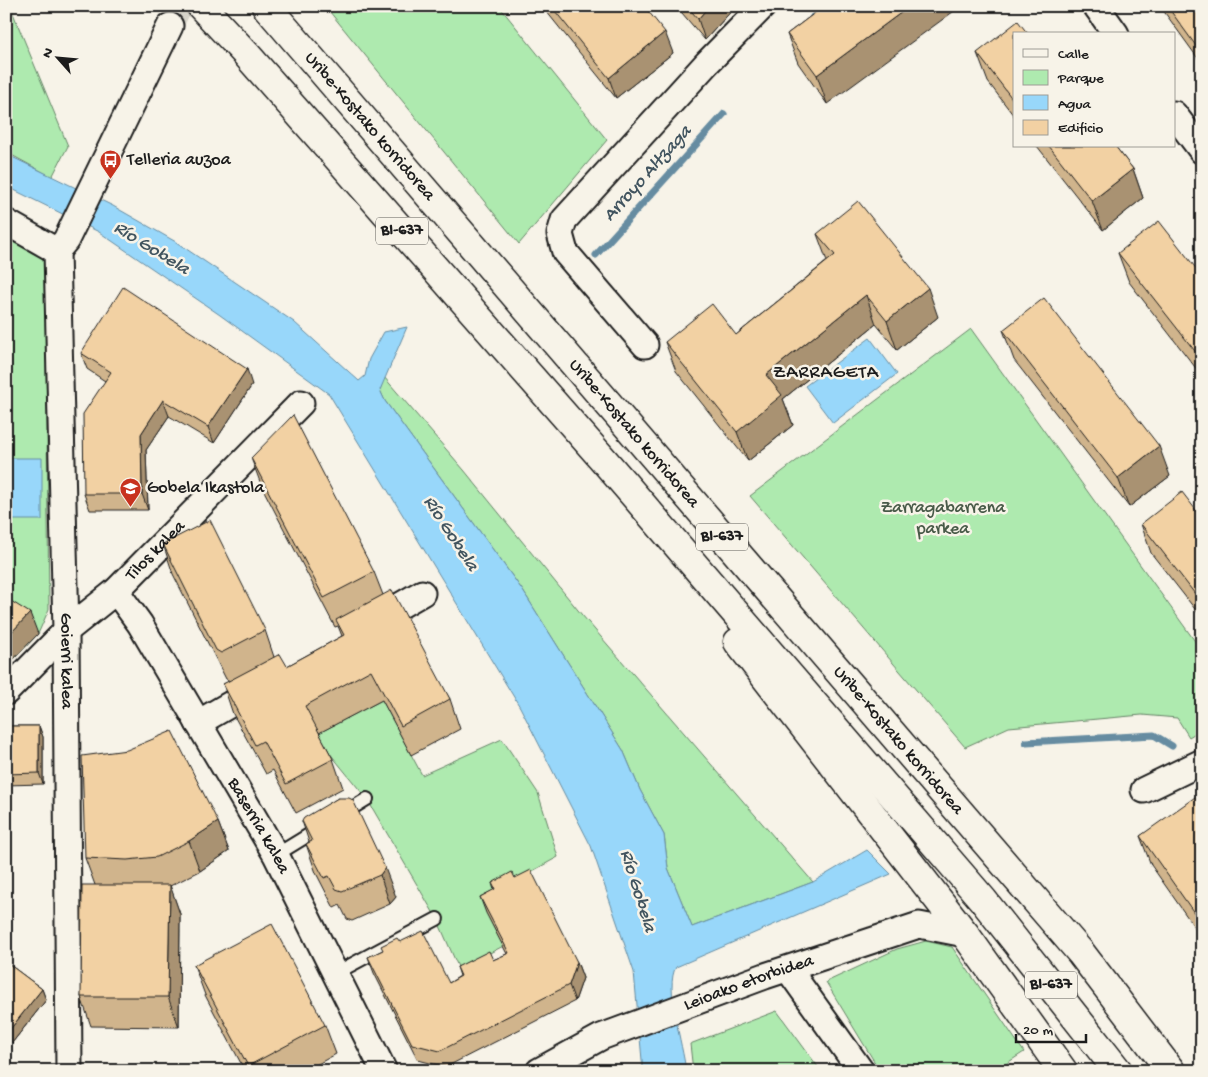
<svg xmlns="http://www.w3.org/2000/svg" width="1208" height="1077" viewBox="0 0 1208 1077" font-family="'Gochi Hand',sans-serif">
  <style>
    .green { fill: #aeeaaf; stroke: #658366 }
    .water { fill: #98d7fa; stroke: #668ca1 }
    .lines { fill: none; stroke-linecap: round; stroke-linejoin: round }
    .stream { stroke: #668ca1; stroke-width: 7 }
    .street-tunnel { stroke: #d6d3c9; stroke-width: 25; stroke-dasharray: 25 12; stroke-linecap: butt }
    .lane-casing { stroke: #1c1c1c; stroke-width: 16 }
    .street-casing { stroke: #1c1c1c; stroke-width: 29 }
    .primary-casing { stroke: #1c1c1c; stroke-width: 31 }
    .highway-casing { stroke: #1c1c1c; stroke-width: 31 }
    .lane { stroke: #f7f3e8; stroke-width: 12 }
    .street { stroke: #f7f3e8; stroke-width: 25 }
    .primary { stroke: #f7f3e8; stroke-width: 28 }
    .highway { stroke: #f7f3e8; stroke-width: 28 }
    .wall { fill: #d0b48c; stroke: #1c1c1c }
    .shaded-wall { fill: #a99272; stroke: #1c1c1c }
    .building { fill: #f2d1a3; stroke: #1c1c1c }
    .labels { text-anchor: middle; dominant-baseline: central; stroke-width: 5; stroke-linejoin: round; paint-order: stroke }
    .shield { fill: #f7f3e8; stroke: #5e5c59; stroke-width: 1 }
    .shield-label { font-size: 16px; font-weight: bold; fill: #1c1c1c }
    .street-label { font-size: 18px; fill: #1c1c1c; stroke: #f7f3e8 }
    .poi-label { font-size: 18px; fill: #1c1c1c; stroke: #f7f3e8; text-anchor: start }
    .park-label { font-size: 18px; fill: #485a48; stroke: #f7f3e8 }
    .water-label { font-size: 19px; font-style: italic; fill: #41545f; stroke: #f7f3e8 }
    .neighbourhood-label { font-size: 19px; letter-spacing: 1px; fill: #1c1c1c; stroke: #f7f3e8 }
  </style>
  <rect width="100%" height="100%" fill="#f7f3e8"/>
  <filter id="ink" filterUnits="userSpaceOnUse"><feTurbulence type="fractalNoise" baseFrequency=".02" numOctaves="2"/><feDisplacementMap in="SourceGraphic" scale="10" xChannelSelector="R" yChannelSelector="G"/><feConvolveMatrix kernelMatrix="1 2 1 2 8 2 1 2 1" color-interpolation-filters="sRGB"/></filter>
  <g filter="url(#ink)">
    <path class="green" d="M6 6H10L68 146 52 177 6 152Z
      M325 6H499L607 140 519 244Z
      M6 237 45 257 49 609 38 634 6 667Z
      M971 329 1202 651V729L1189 737 1177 718 1142 715 1009 727 965 747 750 496Z
      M384 377 464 470 582 615 813 882 692 927 668 868 664 835 640 790 623 750 523 591 385 401 380 390Z
      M382 700 422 775 502 739 538 793 558 857 487 896 511 942 459 969 437 919 367 799 315 735Z
      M926 941 952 947 1024 1052 995 1071H880L826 982 897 949Z
      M777 1011 821 1071H693L690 1044Z"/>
    <path class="water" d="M6 154 113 206 176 242 294 322 359 381 365 376 369 359 384 332 407 327 380 390 385 401 523 591 623 750 640 790 664 835 668 868 692 927 813 882 867 850 891 874 676 967C664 986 683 1045 686 1071H643L634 972 591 846 520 707 329 394 220 315 99 232 6 186Z
      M870 338 897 374 833 423 805 386Z
      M6 458H42V520H6Z"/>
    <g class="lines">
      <path class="stream" d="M813 17 822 6
        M596 255 724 114
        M1026 742 1154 735 1172 746"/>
      <path class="street-tunnel" d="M170 26 180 6"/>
      <defs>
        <path id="lane" d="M341 815 367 799
          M276 855 320 828
          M336 973 437 919"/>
        <g id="street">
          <path d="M1096 6 1116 34"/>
          <path d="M1174 114 1202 151"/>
          <path d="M6 222 57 251"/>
          <path id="s1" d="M57 251 66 631 69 1071"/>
          <path d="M57 251 66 240 170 26"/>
          <path d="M645 345 565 252 560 234 564 220 707 63 763 6"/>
          <path id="s2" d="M116 591 140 624 276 855 384 1071"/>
          <path d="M370 623 422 593"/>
          <path id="s3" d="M6 692 66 631 116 591 301 403"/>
          <path d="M198 723 260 687"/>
          <path d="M1144 790 1202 762"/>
          <path d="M788 969 861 1071"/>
          <path id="s4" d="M539 1071 601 1037 765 976 919 925 965 934"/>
        </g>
        <path id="primary" d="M965 934 1063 1071"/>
        <g id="highway">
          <path d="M201 6 247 55 602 458 983 900 1118 1071"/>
          <path id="s5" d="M266 6 1081 953 1171 1071"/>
          <path d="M738 642 965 934"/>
        </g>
      </defs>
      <use href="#lane" class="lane-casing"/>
      <use href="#street" class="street-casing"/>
      <use href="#primary" class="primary-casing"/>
      <use href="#highway" class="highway-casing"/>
      <use href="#lane" class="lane"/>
      <use href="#street" class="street"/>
      <use href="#primary" class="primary"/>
      <use href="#highway" class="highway"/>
    </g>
    <path class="wall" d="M542 6H644L673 53 616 98Z
      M676 6H736L705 40Z
      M824 6 827 104 798 63 787 34Z
      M1160 6H1202V64Z
      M1014 34V116L988 82 977 53Z
      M1037 146H1115L1133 169 1143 198 1103 230Z
      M817 234 938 317 897 350 876 324 783 399 793 425 748 461 676 371 665 342 736 335 827 261Z
      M1118 253 1202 276V376L1129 282Z
      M1003 330 1170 476 1129 507 1014 360Z
      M81 353 252 385 214 443 169 416 146 450 148 510H90L84 494 105 381 87 369Z
      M251 458 374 572 383 595 450 699 460 729 411 755 382 700 319 733 333 759 343 788 296 813 273 770 266 774 233 714 223 684 230 681 226 679 173 574 163 544 265 630 274 657 287 666 342 636 338 626 335 627 262 487Z
      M1202 518V618L1151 553 1141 524Z
      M6 726H39L43 737V784L6 785Z
      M338 798 396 897 390 904 352 921 347 919 340 905 334 908 316 873 306 844 309 842 302 821Z
      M1202 800V938L1151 865 1140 836Z
      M218 822 229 851 200 871 170 886 180 914 179 1027 91 1026 81 997 95 885 85 858Z
      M515 878 577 962 583 978 575 1001 446 1067 418 1060 374 973 368 957 400 942 449 983 460 976 457 967 493 960 507 954 486 913 480 897 494 890 492 883Z
      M6 962 42 989 46 1000 12 1043 6 1039Z
      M194 965 325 1025 336 1054 305 1071H245L205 995Z"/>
    <path class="shaded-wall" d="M709 6H736L705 40 698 19Z
      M910 6H961L827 104 817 75Z
      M665 32 673 53 616 98 609 78Z
      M1133 169 1143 198 1103 230 1092 201Z
      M928 288 938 317 897 350 887 321Z
      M866 295 876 324 783 399 793 425 748 461 737 432 766 375Z
      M247 369 252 385 214 443 208 427Z
      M163 400 169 416 146 450 148 510 142 494 141 434Z
      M1159 446 1170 476 1129 507 1118 478Z
      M30 613 38 634 6 667V638Z
      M39 726 43 737V784L39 773Z
      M6 794 10 804 6 809Z
      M218 822 229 851 200 871 189 841Z
      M385 868 396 897 390 904 380 875Z
      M170 885 180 914 179 1027 168 997Z
      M577 962 583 978 575 1001 569 985Z
      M42 989 46 1000 12 1043 8 1032Z"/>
    <path class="building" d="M551 6H644L665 32 609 78Z
      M687 6H709L698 19Z
      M824 6H910L817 75 787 34Z
      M1167 6H1202V54Z
      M1018 21 1028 34H1014V101L977 53Z
      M1049 146H1115L1133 169 1092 201Z
      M858 201 928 288 887 321 866 295 766 375 782 395 737 432 665 342 712 304 736 335 835 255 817 234Z
      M1159 221 1202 276V360L1118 253Z
      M123 287 247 369 208 427 163 400 141 434 142 494H84L83 414 111 372 81 353Z
      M1044 298 1159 446 1118 478 1003 330Z
      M293 415 374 572 324 598 251 458Z
      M1182 492 1202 518V603L1141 524Z
      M210 520 265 630 221 653 216 650 163 544Z
      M392 590 450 699 401 726 371 670 305 706 333 759 286 784 263 741 255 745 223 684 280 654 287 666 344 635 336 620Z
      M6 598 30 613 6 638Z
      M6 726H39V773L6 774Z
      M172 731 218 822 189 841 157 857 127 860 85 858 82 756 127 750Z
      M1198 795 1202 800V924L1140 836Z
      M338 798H349L353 800 385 868 380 875 342 891 336 889 329 876 324 878 306 844 312 841 302 821 304 818Z
      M531 870 577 962 569 985 440 1051 412 1044 368 957 383 950 381 946 397 938 400 942 423 931 449 983 461 976 457 967 489 951 493 960 509 953 480 897 495 889 492 883 512 872 515 878Z
      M82 885H170L168 997H81Z
      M272 924 325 1025 248 1066 194 965Z
      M6 962 42 989 8 1032 6 1031Z
      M6 1058H8L15 1071H6Z
      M1014 1066 1017 1071H1008Z"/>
  </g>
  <defs>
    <symbol id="bus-pin" viewBox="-11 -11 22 30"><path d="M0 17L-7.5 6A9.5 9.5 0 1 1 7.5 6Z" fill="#c8321e" stroke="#f7f3e8"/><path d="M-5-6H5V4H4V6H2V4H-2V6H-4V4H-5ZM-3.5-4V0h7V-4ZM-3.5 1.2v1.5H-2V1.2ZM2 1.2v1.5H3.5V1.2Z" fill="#fff"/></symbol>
    <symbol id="school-pin" viewBox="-11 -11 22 30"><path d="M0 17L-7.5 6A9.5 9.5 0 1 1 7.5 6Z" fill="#c8321e" stroke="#f7f3e8"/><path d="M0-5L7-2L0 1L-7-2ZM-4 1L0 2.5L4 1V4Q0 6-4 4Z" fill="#fff"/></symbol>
  </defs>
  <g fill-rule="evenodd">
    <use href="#bus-pin" x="98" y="148" width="25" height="34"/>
    <use href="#school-pin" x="118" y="476" width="25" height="34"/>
  </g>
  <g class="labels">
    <g class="shield">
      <rect x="376" y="217.5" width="52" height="27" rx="4"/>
      <rect x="696" y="523.5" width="52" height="27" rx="4"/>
      <rect x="1025" y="971.5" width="52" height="27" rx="4"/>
    </g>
    <g class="shield-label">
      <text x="402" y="231">BI-637</text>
      <text x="722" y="537">BI-637</text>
      <text x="1051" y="985">BI-637</text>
    </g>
    <g class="street-label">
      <text stroke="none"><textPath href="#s5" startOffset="159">Uribe-Kostako korridorea</textPath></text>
      <text stroke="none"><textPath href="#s5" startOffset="564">Uribe-Kostako korridorea</textPath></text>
      <text stroke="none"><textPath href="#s3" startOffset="206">Tilos kalea</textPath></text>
      <text stroke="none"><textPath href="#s1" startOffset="410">Goierri kalea</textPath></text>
      <text stroke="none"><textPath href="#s5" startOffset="969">Uribe-Kostako korridorea</textPath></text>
      <text stroke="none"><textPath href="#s2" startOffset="275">Baserria kalea</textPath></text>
      <text stroke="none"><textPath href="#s4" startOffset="228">Leioako etorbidea</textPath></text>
    </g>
    <g class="poi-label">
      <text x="127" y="160">Telleria auzoa</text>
      <text x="147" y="488">Gobela Ikastola</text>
    </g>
    <g class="park-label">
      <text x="943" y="508">Zarragabarrena<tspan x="943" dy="21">parkea</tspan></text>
    </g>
    <g class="water-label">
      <text transform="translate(648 174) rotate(-48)">Arroyo Altzaga</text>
      <text transform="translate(151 249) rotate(32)">Río Gobela</text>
      <text transform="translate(450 534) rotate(57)">Río Gobela</text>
      <text transform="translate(637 891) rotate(73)">Río Gobela</text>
    </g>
    <g class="neighbourhood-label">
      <text x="826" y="373">ZARRAGETA</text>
    </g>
  </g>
  <rect width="1208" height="1077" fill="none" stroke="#f7f3e8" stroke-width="25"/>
  <rect x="12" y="12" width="1183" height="1052" fill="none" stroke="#1c1c1c" stroke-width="2" filter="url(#ink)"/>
  <rect x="1013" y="32" width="162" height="115" fill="#f7f3e8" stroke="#9f9d96"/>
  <rect x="1023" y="49" width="25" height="8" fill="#f7f3e8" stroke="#9f9d96"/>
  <text x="1058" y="58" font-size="15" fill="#1c1c1c">Calle</text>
  <rect x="1023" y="70" width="25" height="15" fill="#aeeaaf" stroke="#9f9d96"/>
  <text x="1058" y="82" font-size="15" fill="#1c1c1c">Parque</text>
  <rect x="1023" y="95" width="25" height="15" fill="#98d7fa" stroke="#9f9d96"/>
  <text x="1058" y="108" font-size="15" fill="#1c1c1c">Agua</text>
  <rect x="1023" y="120" width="25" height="15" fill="#f2d1a3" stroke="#9f9d96"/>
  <text x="1058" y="132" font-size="15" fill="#1c1c1c">Edificio</text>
  <g transform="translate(58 58) rotate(297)" stroke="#f7f3e8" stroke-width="4" paint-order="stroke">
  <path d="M0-4L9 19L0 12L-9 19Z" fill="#1c1c1c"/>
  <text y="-8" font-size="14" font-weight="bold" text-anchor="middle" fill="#1c1c1c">N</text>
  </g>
  <path d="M1016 1034v8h70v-8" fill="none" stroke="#1c1c1c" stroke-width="2.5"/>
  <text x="1023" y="1034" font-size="15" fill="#1c1c1c" stroke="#f7f3e8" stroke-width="4" paint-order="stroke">20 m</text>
</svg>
